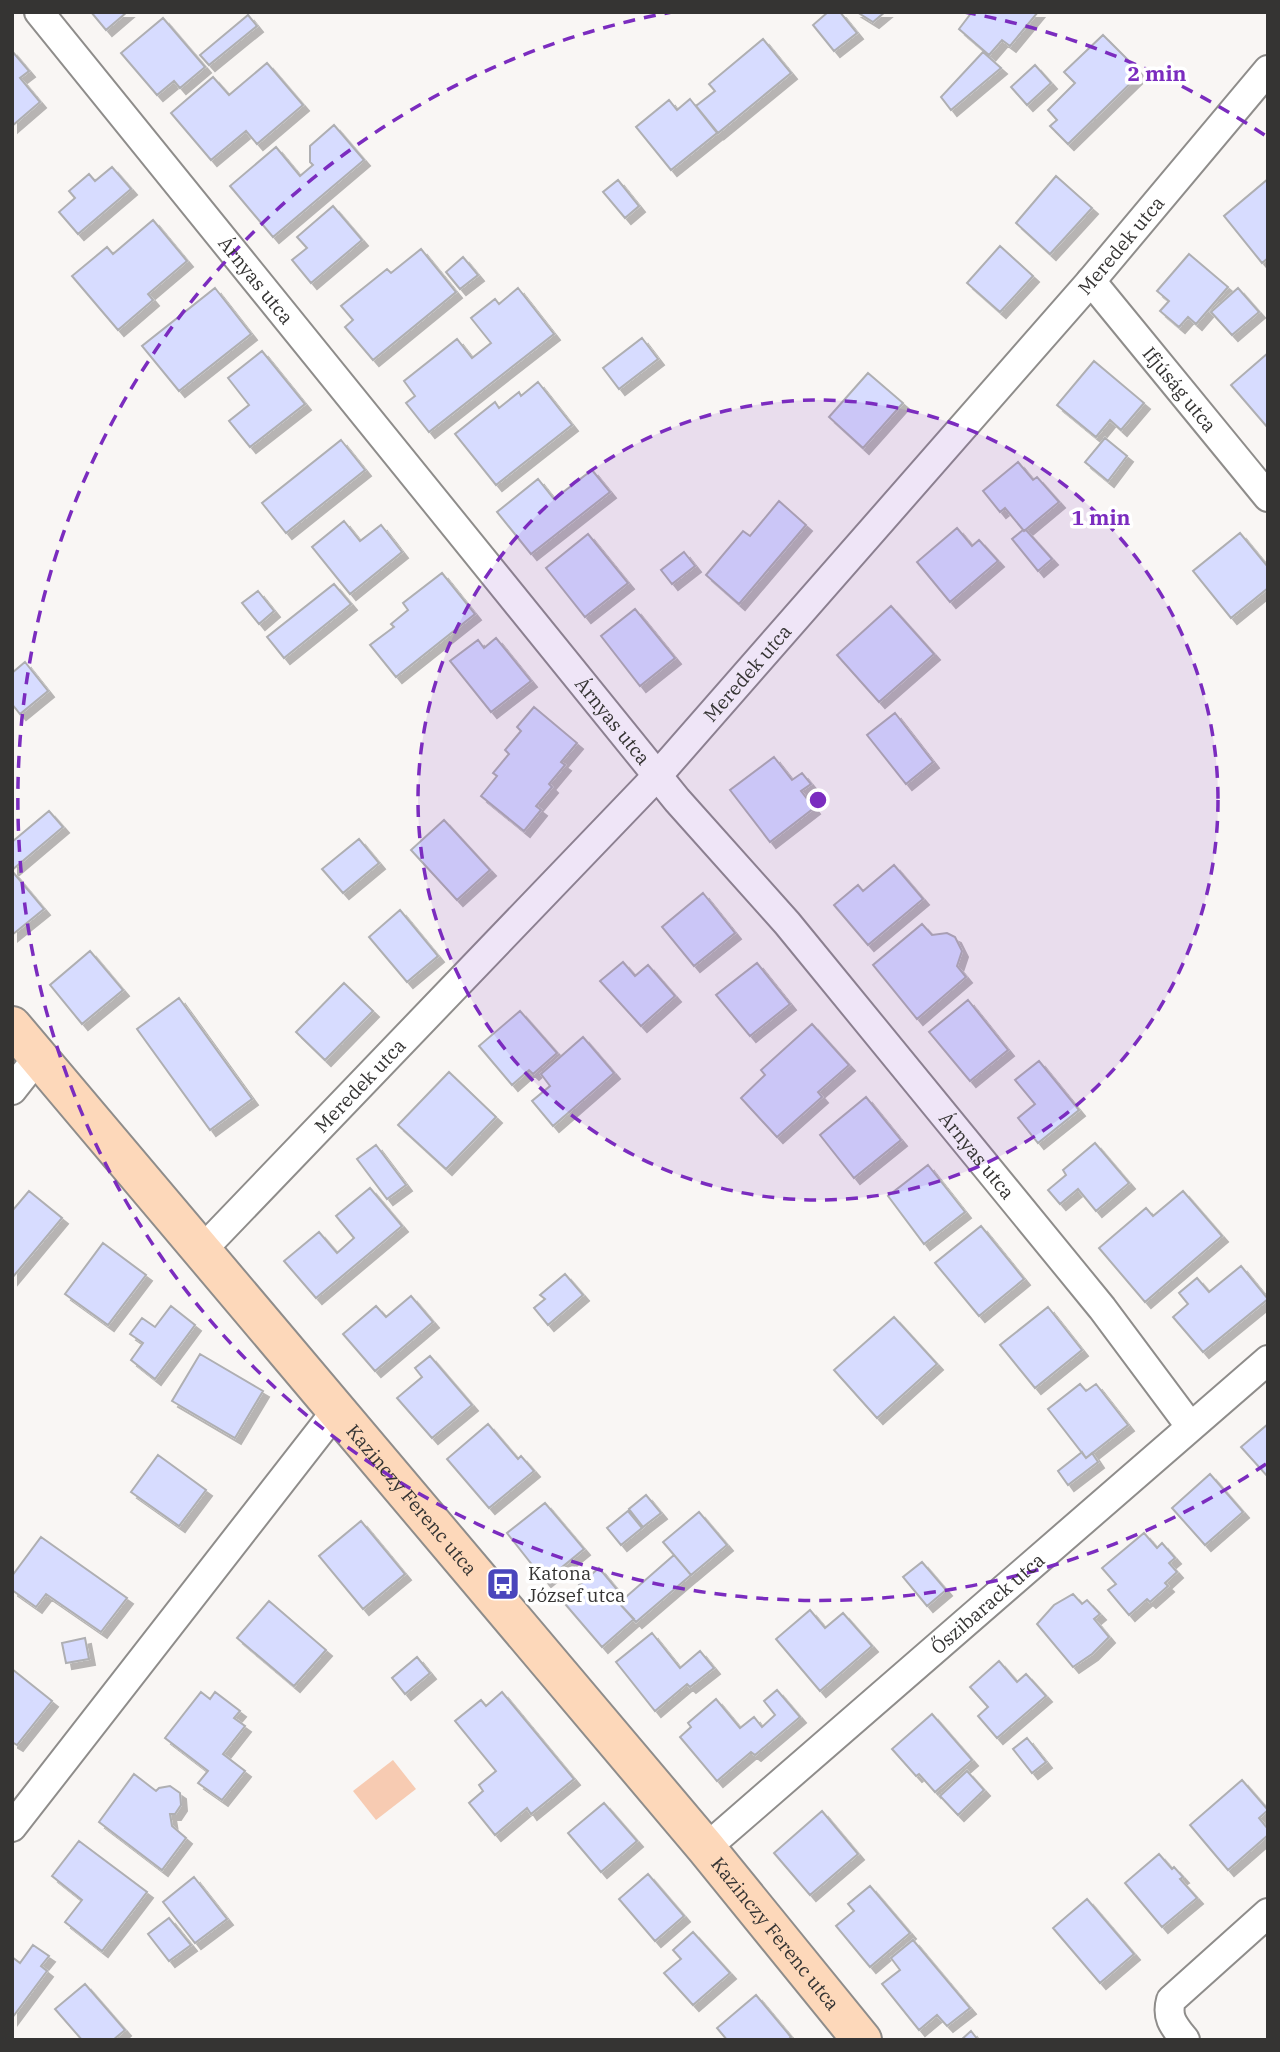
<svg xmlns="http://www.w3.org/2000/svg" width="1280" height="2052" viewBox="0 0 1280 2052" font-family="'IBM Plex Serif',serif">
  <style>
    .green { fill: #f7cbb2 }
    .building { fill: #d7dcff; stroke: #afafb2; stroke-width: 2; filter: url(#shadow) }
    .lines { fill: none; stroke-linecap: round; stroke-linejoin: round }
    .street-casing { stroke: #8f8d8b; stroke-width: 32 }
    .secondary-casing { stroke: #8f8d8b; stroke-width: 42 }
    .street { stroke: #fff; stroke-width: 28 }
    .secondary { stroke: #fdd8ba; stroke-width: 38 }
    .ring { fill: none; stroke: #7b2cbf; stroke-width: 3.5; stroke-dasharray: 12 9 }
    .labels { text-anchor: middle; dominant-baseline: central; stroke-width: 7; stroke-linejoin: round; paint-order: stroke }
    .street-label { font-size: 19px; fill: #353433; stroke: #fff }
    .poi-label { font-size: 19px; fill: #353433; stroke: #fff; text-anchor: start }
    .centre { fill: #7b2cbf; stroke: #fff; stroke-width: 3.5 }
    .ring-label { font-size: 21px; text-anchor: middle; font-weight: bold; fill: #7b2cbf; stroke: #fff; stroke-width: 7; stroke-linejoin: round; paint-order: stroke }
  </style>
  <defs>
    <filter id="shadow"><feDropShadow dx="6" dy="6" stdDeviation="0" flood-color="#0004"/></filter>
  </defs>
  <rect width="100%" height="100%" fill="#f9f6f4"/>
  <path class="green" d="M393 1760 416 1789 376 1820 353 1791Z"/>
  <path class="building" d="M91 12H127L106 30Z
    M828 12H840L857 33 834 51 813 25Z
    M857 12H885L873 22Z
    M972 12H1038L1010 46 1002 40 989 55 959 29Z
    M248 15 257 26 209 65 200 55Z
    M163 18 205 67 180 88 174 81 157 95 121 53Z
    M1103 35 1141 73 1068 144 1050 126 1057 120 1048 110 1075 83 1064 72Z
    M763 39 791 73 718 133 696 106 715 91 709 84Z
    M12 51 29 71 20 78 40 102 12 126Z
    M983 52 1001 68 951 110 941 97Z
    M267 63 303 105 257 144 246 131 211 160 171 113 213 77 229 95Z
    M1035 65 1051 83 1027 105 1011 87Z
    M690 99 717 133 671 170 636 127 669 100 677 110Z
    M334 125 364 160 273 237 230 186 276 147 300 176 313 165 310 162V146Z
    M112 167 131 189 78 234 59 212 75 198 69 191 89 174 95 181Z
    M1056 176 1092 208 1050 254 1016 223Z
    M1268 179V258L1262 263 1224 216Z
    M618 180 639 206 625 218 603 192Z
    M333 206 362 240 311 283 292 260 307 248 297 237Z
    M153 220 187 261 148 294 153 300 118 330 72 276 107 247 113 254Z
    M1000 246 1033 276 1000 312 967 283Z
    M421 249 456 292 373 360 345 327 353 320 341 306 387 269 391 273Z
    M1189 254 1228 287 1196 324 1188 317 1179 327 1160 311 1169 301 1157 291Z
    M463 257 478 275 460 289 446 272Z
    M215 288 251 334 179 391 142 346Z
    M518 288 554 334 429 432 406 403 415 396 404 381 457 339 472 358 491 343 471 318 495 299 499 304Z
    M1238 288 1259 312 1232 335 1211 312Z
    M642 338 658 359 619 389 603 368Z
    M262 351 305 404 250 447 229 421 249 405 228 378Z
    M1268 353V428L1231 385Z
    M1094 361 1144 403 1121 430 1110 420 1096 437 1057 405Z
    M868 373 903 403 863 448 829 417Z
    M538 382 572 425 496 485 455 434 495 402 499 408 519 392 521 396Z
    M1105 438 1127 456 1108 481 1085 462Z
    M341 440 365 470 286 533 262 503Z
    M1018 462 1033 480 1037 477 1059 502 1024 531 1005 508 1000 512 983 491Z
    M592 470 610 492 531 554 497 512 538 479 554 499Z
    M779 501 806 525 739 604 706 575 743 531 750 536Z
    M344 521 360 541 381 525 402 552 350 594 312 547Z
    M957 528 972 546 979 540 998 561 950 602 917 562Z
    M1023 530H1026L1052 559 1038 571 1012 539Z
    M1240 533 1268 567V588L1231 618 1193 571Z
    M588 534 628 583 585 617 546 568Z
    M684 552 695 566 672 584 661 570Z
    M442 573 475 614 396 677 370 645 394 627 391 624 408 610 403 603Z
    M334 584 351 604 284 658 267 637Z
    M258 591 274 611 259 624 242 603Z
    M891 606 934 654 879 702 837 655Z
    M635 609 675 658 640 686 601 636Z
    M496 638 531 681 491 712 450 661 478 640 484 648Z
    M25 662 48 691 20 714 12 704V673Z
    M534 707 577 743 561 762 565 765 549 784 552 787 536 806 541 810 524 831 481 796 497 776 493 773 509 754 505 750 521 731 517 727Z
    M895 713 933 762 906 784 867 735Z
    M774 757 792 780 802 773 811 784 801 791 814 808 770 842 730 790Z
    M49 811 63 827 12 870V842Z
    M444 820 490 870 457 900 411 850Z
    M359 839 379 863 343 893 322 869Z
    M894 865 923 899 868 945 834 905 858 885 863 891Z
    M12 871 44 909 12 935Z
    M703 893 735 933 694 966 662 927Z
    M400 910 438 956 407 982 369 937Z
    M922 924 932 935 947 933 955 937 962 951 957 966 966 977 917 1019 873 965Z
    M90 951 123 990 82 1024 50 985Z
    M623 962 635 976 648 965 675 996 641 1026 600 981Z
    M757 963 790 1004 750 1036 716 995Z
    M344 983 373 1011 325 1060 296 1032Z
    M179 998 252 1099 210 1130 137 1029Z
    M968 1000 1008 1050 970 1081 929 1032Z
    M520 1011 557 1053 533 1074 529 1070 512 1085 479 1046Z
    M812 1024 849 1065 818 1092 822 1097 777 1137 741 1098 765 1075 761 1070Z
    M583 1037 614 1073 553 1126 532 1101 550 1086 541 1074Z
    M1039 1061 1079 1110 1038 1143 1018 1118 1035 1104 1015 1080Z
    M449 1072 496 1117 446 1169 398 1125Z
    M866 1097 901 1140 854 1178 820 1135Z
    M1095 1143 1129 1183 1096 1211 1078 1189 1060 1204 1048 1190 1066 1175 1063 1170Z
    M376 1145 406 1185 387 1199 357 1159Z
    M928 1165 965 1212 924 1244 888 1196Z
    M370 1188 402 1226 316 1298 284 1261 319 1232 337 1253 354 1238 336 1216Z
    M29 1191 62 1218 12 1278V1211Z
    M1183 1191 1222 1236 1145 1302 1099 1248 1146 1208 1153 1216Z
    M981 1226 1024 1279 979 1316 935 1263Z
    M103 1243 146 1275 108 1325 65 1294Z
    M1241 1266 1268 1299 1203 1352 1173 1317 1188 1304 1179 1293 1197 1278 1209 1292Z
    M565 1274 583 1295 548 1325 534 1308 545 1299 540 1295Z
    M411 1296 433 1322 375 1371 343 1334 376 1306 386 1317Z
    M171 1306 195 1325 155 1379 131 1360 143 1343 130 1334 142 1318 155 1327Z
    M1048 1307 1082 1350 1035 1388 1000 1345Z
    M894 1317 937 1364 877 1418 834 1370Z
    M200 1354 263 1391 235 1438 172 1401Z
    M430 1356 472 1405 432 1438 397 1398 422 1377 415 1368Z
    M1080 1384 1086 1391 1096 1384 1128 1425 1086 1458 1048 1409Z
    M488 1424 518 1459 521 1456 534 1471 489 1508 447 1459Z
    M1268 1424V1477L1241 1447Z
    M1082 1452 1086 1458 1092 1453 1098 1462 1068 1485 1058 1471Z
    M158 1455 206 1490 179 1526 131 1492Z
    M1210 1474 1243 1512 1205 1545 1172 1508Z
    M646 1495 661 1513 643 1527 629 1509Z
    M545 1503 584 1549 545 1581 507 1533Z
    M628 1511 642 1528 621 1545 607 1528Z
    M699 1512 727 1545 691 1575 663 1542Z
    M361 1521 405 1574 363 1609 319 1556Z
    M1144 1533 1157 1548 1162 1543 1175 1558 1169 1563 1177 1572 1165 1583 1168 1586 1150 1602 1147 1599 1129 1615 1108 1590 1116 1584 1102 1568Z
    M41 1537 127 1598 101 1632 46 1594 36 1607 12 1590V1576Z
    M674 1555 691 1575 636 1622 619 1603Z
    M922 1562 946 1590 927 1606 903 1577Z
    M599 1568 624 1598 619 1603 634 1619 602 1647 566 1605 584 1590 579 1585Z
    M1073 1594 1082 1604 1087 1600 1100 1614 1094 1619 1109 1637 1092 1654 1073 1667 1037 1624 1054 1605Z
    M269 1601 326 1650 294 1686 237 1638Z
    M810 1610 825 1628 843 1613 872 1646 820 1691 776 1639Z
    M652 1633 680 1668 700 1651 714 1668 690 1687 687 1684 655 1711 616 1662Z
    M85 1638 89 1659 66 1663 62 1643Z
    M417 1657 430 1673 405 1694 392 1678Z
    M999 1661 1017 1682 1026 1674 1046 1696 997 1738 978 1716 988 1707 970 1687Z
    M12 1669 52 1701 17 1745 12 1742Z
    M777 1690 800 1717 755 1755 751 1752 717 1781 680 1737 691 1727 688 1723 716 1699 740 1728 754 1717 762 1727 775 1715 764 1701Z
    M201 1692 210 1699 215 1692 240 1711 234 1718 245 1726 223 1754 245 1771 222 1800 198 1783 208 1771 165 1738Z
    M502 1692 574 1779 531 1814 527 1808 495 1835 469 1803 483 1791 479 1785 496 1771 455 1721 481 1700 486 1706Z
    M932 1714 972 1760 935 1792 919 1774 916 1776 892 1749Z
    M1027 1738 1046 1762 1032 1773 1013 1749Z
    M967 1771 984 1790 958 1815 940 1796Z
    M134 1774 156 1791 159 1788 170 1786 180 1793 181 1805 175 1814H170L172 1826 186 1838 162 1870 99 1822Z
    M1242 1780 1268 1810 1259 1818 1268 1829V1835L1228 1870 1190 1825Z
    M604 1803 637 1841 601 1872 568 1833Z
    M822 1811 858 1854 810 1895 774 1853Z
    M79 1841 147 1892 102 1951 65 1922 82 1900 52 1876Z
    M1159 1854 1172 1869 1174 1867 1183 1877 1180 1879 1197 1898 1162 1927 1125 1883Z
    M648 1874 684 1916 655 1941 619 1899Z
    M194 1877 227 1919 195 1943 163 1902Z
    M870 1886 910 1933 870 1967 836 1926 854 1911 848 1904Z
    M1087 1899 1134 1954 1100 1983 1053 1928Z
    M169 1918 191 1945 169 1961 148 1934Z
    M693 1932 730 1973 693 2005 664 1973 681 1959 673 1950Z
    M913 1940 970 2008 947 2026 937 2015 919 2030 882 1984 900 1970 891 1958Z
    M33 1945 49 1956 41 1966 47 1971 12 2018V1957L20 1963Z
    M85 1984 125 2030 113 2040H82L55 2009Z
    M756 1995 791 2037 788 2040H727L717 2028Z
    M971 2031 978 2040H961Z"/>
  <g class="lines">
    <defs>
      <g id="street">
        <path id="s1" d="M39 12 677 800 787 923 1102 1308 1190 1426"/>
        <path id="s2" d="M1091 281 1268 497"/>
        <path d="M12 1090 38 1057"/>
        <path id="s3" d="M202 1250 658 775 1091 281 1268 70"/>
        <path d="M12 1827 336 1411"/>
        <path id="s4" d="M706 1848 1268 1360"/>
        <path d="M1185 2040C1174 2026 1166 2018 1171 2000L1268 1913"/>
      </g>
      <g id="secondary">
        <path id="s5" d="M12 1026 706 1848 862 2040"/>
      </g>
    </defs>
    <use href="#street" class="street-casing"/>
    <use href="#secondary" class="secondary-casing"/>
    <use href="#street" class="street"/>
    <use href="#secondary" class="secondary"/>
  </g>
  <circle cx="818" cy="800" r="400" fill="#7b2cbf" fill-opacity=".12"/>
  <g class="ring">
    <circle cx="818" cy="800" r="400"/>
    <path d="M1266 1464A801 801 0 1 1 672 12M964 12A801 801 0 0 1 1266 136"/>
  </g>
  <defs>
    <symbol id="bus-square" viewBox="-11 -11 22 22"><rect x="-9" y="-9" width="18" height="18" rx="4" fill="#4a46bc" stroke="#fff"/><path d="M-5-6H5V4H4V6H2V4H-2V6H-4V4H-5ZM-3.5-4V0h7V-4ZM-3.5 1.2v1.5H-2V1.2ZM2 1.2v1.5H3.5V1.2Z" fill="#fff"/></symbol>
  </defs>
  <g fill-rule="evenodd">
    <use href="#bus-square" x="484" y="1565" width="38" height="38"/>
  </g>
  <g class="labels">
    <g class="street-label">
      <text stroke="none"><textPath href="#s3" startOffset="1362">Meredek utca</textPath></text>
      <text stroke="none"><textPath href="#s1" startOffset="345">Árnyas utca</textPath></text>
      <text stroke="none"><textPath href="#s2" startOffset="140">Ifjúság utca</textPath></text>
      <text stroke="none"><textPath href="#s3" startOffset="794">Meredek utca</textPath></text>
      <text stroke="none"><textPath href="#s1" startOffset="912">Árnyas utca</textPath></text>
      <text stroke="none"><textPath href="#s3" startOffset="228">Meredek utca</textPath></text>
      <text stroke="none"><textPath href="#s1" startOffset="1479">Árnyas utca</textPath></text>
      <text stroke="none"><textPath href="#s5" startOffset="620">Kazinczy Ferenc utca</textPath></text>
      <text stroke="none"><textPath href="#s4" startOffset="373">Őszibarack utca</textPath></text>
      <text stroke="none"><textPath href="#s5" startOffset="1186">Kazinczy Ferenc utca</textPath></text>
    </g>
    <g class="poi-label">
      <text x="528" y="1573">Katona<tspan x="528" dy="22">József utca</tspan></text>
    </g>
  </g>
  <circle cx="818" cy="800" r="10" class="centre"/>
  <g class="ring-label">
    <text x="1157" y="81">2 min</text>
    <text x="1101" y="525">1 min</text>
  </g>
  <rect width="1280" height="2052" fill="none" stroke="#353433" stroke-width="28"/>
</svg>
